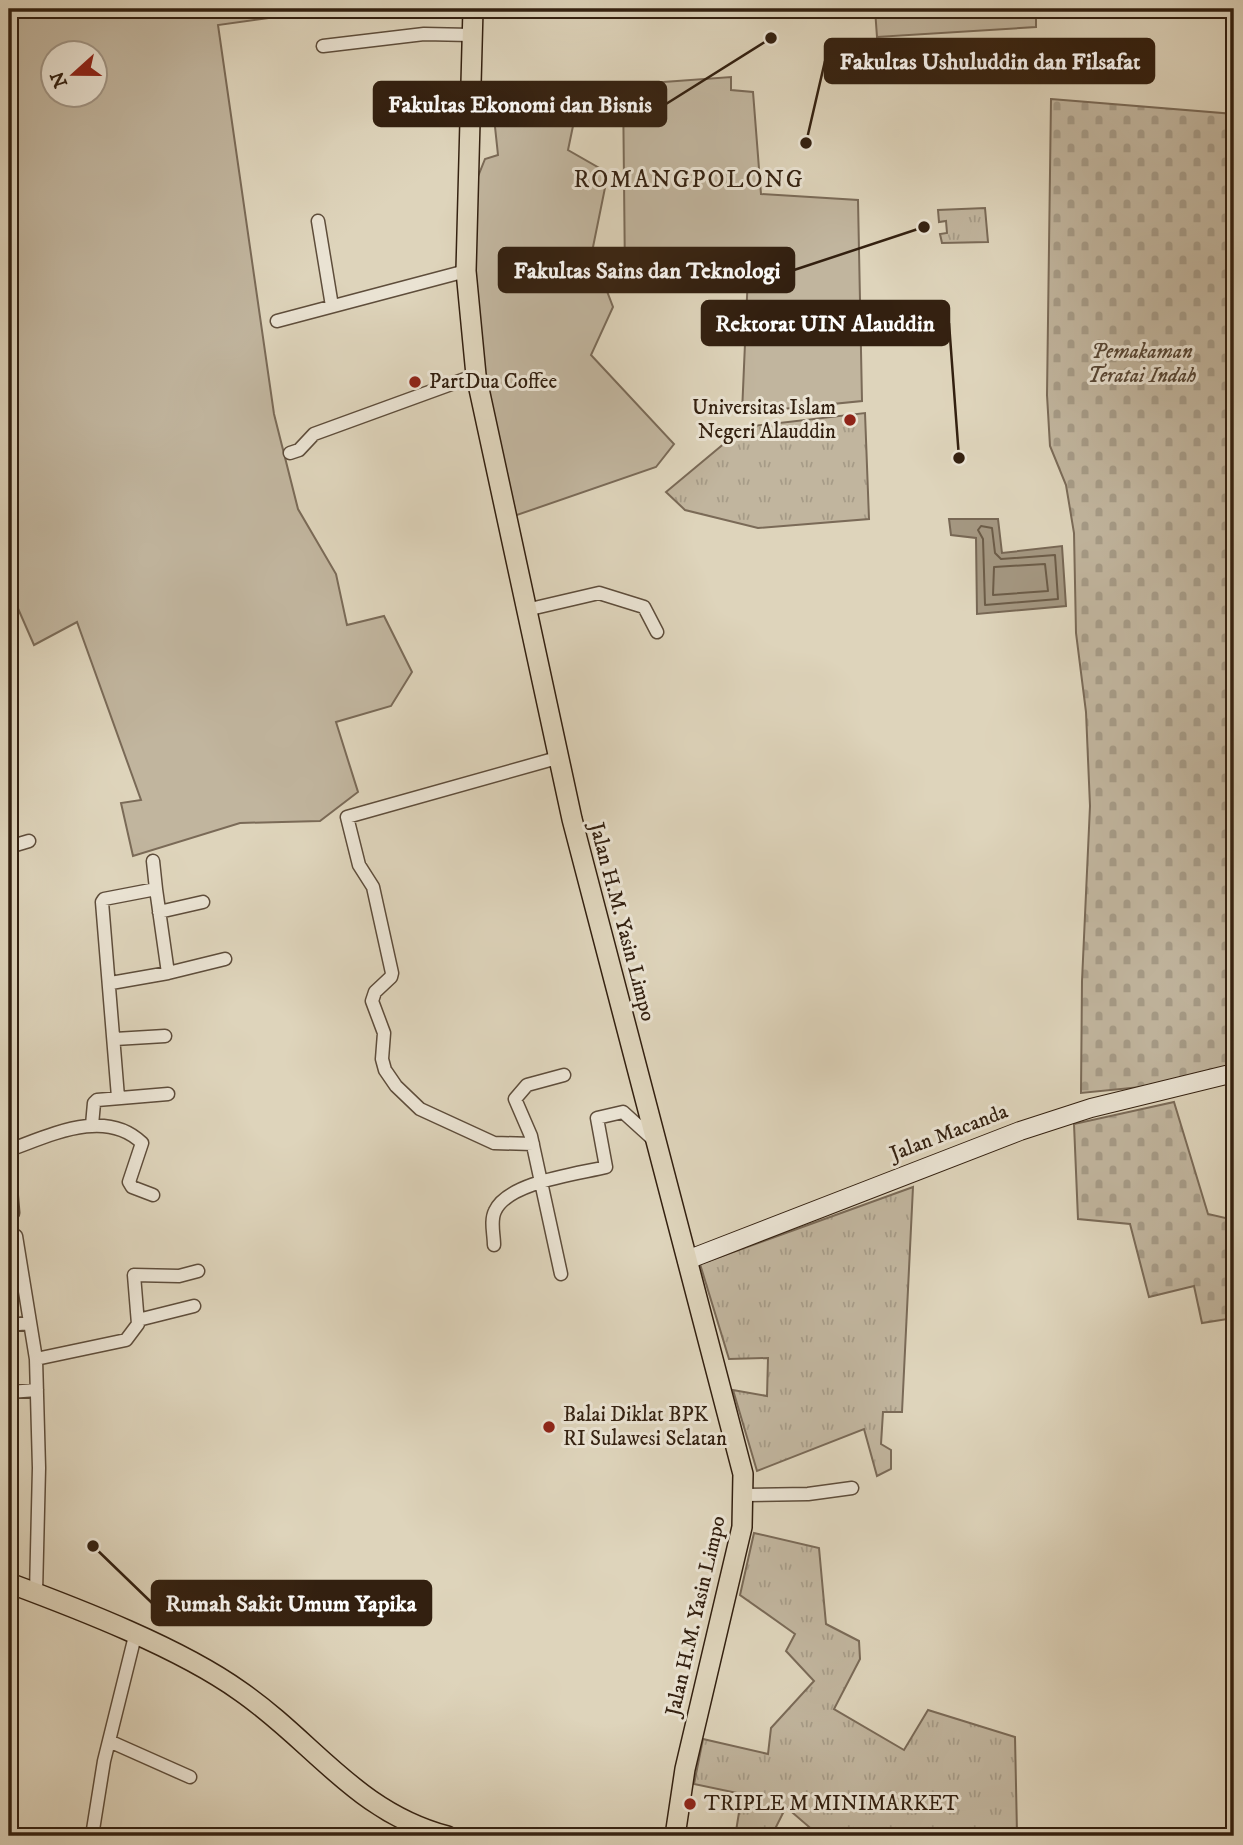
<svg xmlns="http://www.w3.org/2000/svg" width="1243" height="1845" viewBox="0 0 1243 1845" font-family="'IM FELL DW Pica',serif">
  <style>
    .green { fill: #c1b59e; stroke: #7a6a57; stroke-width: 2; fill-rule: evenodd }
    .cemetery { fill: url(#cemetery-stones); stroke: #7a6a57; stroke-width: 2 }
    .park { fill: url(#park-tufts); stroke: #7a6a57; stroke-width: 2 }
    .water { fill: #a49781; stroke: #776754; stroke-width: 2 }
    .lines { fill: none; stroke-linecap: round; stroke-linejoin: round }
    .shore { stroke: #6c5c48; stroke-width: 2 }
    .street-casing { stroke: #5e4d3b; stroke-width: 15 }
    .secondary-casing { stroke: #332010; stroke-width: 20 }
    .primary-casing { stroke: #332010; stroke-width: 22 }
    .street { stroke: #eae3d3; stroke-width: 12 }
    .secondary { stroke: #eae3d3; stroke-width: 18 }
    .primary { stroke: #ded4bb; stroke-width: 19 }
    .poi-dot { fill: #8f2418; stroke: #eae3d3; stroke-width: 2.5 }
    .labels { text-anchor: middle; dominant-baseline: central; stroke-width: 6; stroke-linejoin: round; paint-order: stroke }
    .park-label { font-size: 21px; font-style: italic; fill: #564534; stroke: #eae3d3 }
    .poi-label { font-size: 21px; fill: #332010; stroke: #eae3d3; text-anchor: start }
    .street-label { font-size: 21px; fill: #332010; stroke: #eae3d3 }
    .quarter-label { font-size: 24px; letter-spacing: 2px; fill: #332010; stroke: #eae3d3 }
    .leader { fill: none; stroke: #332010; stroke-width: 2.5 }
    .callout-dot { fill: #332010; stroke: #eae3d3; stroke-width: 2.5 }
    .callout { fill: #332010; stroke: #332010; stroke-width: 2.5 }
    .callout-label { font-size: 23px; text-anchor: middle; font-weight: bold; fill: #fff }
  </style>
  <defs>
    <pattern id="cemetery-stones" width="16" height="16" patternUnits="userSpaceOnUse" patternTransform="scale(1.75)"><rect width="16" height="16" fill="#c1b59e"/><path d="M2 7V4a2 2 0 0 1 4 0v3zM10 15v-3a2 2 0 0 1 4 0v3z" fill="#a69b87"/></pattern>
    <pattern id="park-tufts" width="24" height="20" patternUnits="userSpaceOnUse" patternTransform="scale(1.75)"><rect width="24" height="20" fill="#c1b59e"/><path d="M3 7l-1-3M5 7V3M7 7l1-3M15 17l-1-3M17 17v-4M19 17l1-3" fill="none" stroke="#a69b87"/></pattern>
  </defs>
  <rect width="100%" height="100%" fill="#ded4bb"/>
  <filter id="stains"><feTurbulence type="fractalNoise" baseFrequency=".00286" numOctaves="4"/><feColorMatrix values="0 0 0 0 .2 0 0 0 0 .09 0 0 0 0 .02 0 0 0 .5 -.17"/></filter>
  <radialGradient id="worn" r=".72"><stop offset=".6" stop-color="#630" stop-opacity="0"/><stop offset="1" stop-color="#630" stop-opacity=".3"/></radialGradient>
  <path class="green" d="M9 9H305L306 13 218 25 274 414 298 509 336 574 347 625 384 616 412 672 391 706 336 722 358 792 320 821 240 823 133 856 121 803 141 800 77 622 34 645 9 588ZM52 52H94V94H52Z
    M875 9H1036V27L877 37Z
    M731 77V90L753 92 761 194 858 200 862 401 742 413 748 274 625 276 623 85Z
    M535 96 578 102 568 150 608 173 592 252 613 307 591 355 674 444 656 467 514 516 485 374 473 286V189L485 159 498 155 493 108 541 107Z"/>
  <path class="cemetery" d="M1051 99 1234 114V1065L1141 1087 1081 1093 1082 981 1090 806 1086 712 1076 633 1074 533 1066 485 1050 446 1047 395Z
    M1174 1102 1208 1214 1234 1220V1318L1202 1323 1194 1286 1149 1297 1130 1224 1078 1219 1074 1124Z"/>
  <path class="park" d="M985 208 988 242 942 243 940 234 947 233 946 221 939 222 938 210Z
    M865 413 869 519 758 528 685 510 666 492 744 427Z
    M913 1187 902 1412H883L881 1444 891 1450V1469L877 1476 864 1429 757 1471 733 1390 767 1396 768 1358 729 1359 700 1264Z
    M754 1533 819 1548 826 1624 859 1641 860 1659 834 1709 904 1750 928 1710 1015 1737 1017 1833 1025 1836H814L815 1832 786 1807 772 1835 736 1831 742 1794 694 1784 703 1739 768 1754 771 1728 814 1681 786 1651 795 1634 740 1595Z"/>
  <path class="water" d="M949 519H998L1002 553 1062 546 1066 606 977 614 976 538 951 535Z"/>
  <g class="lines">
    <path class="shore" d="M981 526 992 528 995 553 1001 559 1055 555 1058 599 985 605 983 539 978 530Z
      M1045 564 1048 591 993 595 994 567Z"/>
    <defs>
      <path id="street" d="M323 46 424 34 471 35
        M318 221 332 306
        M277 321 466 271
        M290 453 299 450 314 434 476 375
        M526 610 599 593 644 607 657 632
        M9 847 29 841
        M156 889 168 973 225 959
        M159 912 203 902
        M111 983 168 973
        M115 1039 165 1036
        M118 1097 102 902 104 899 156 889 153 861
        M92 1125 94 1103 97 1100 168 1094
        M533 1144 494 1143 420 1109 396 1086 385 1070 382 1059 384 1033 372 1001 375 992 391 977 392 973 373 887 359 865 347 817 557 758
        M9 1150C49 1136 105 1107 142 1143L129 1182 132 1187 153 1195
        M9 1166 13 1213
        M16 1236 36 1359 39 1468 36 1593
        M494 1245C494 1234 490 1221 495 1211 508 1182 578 1174 606 1167L597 1118 623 1112 655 1141
        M561 1274 531 1136 515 1099 527 1085 564 1075
        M138 1320 194 1306
        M9 1325 29 1323
        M36 1359 126 1340 138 1324 134 1275 179 1276 198 1271
        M9 1392 37 1390
        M744 1495 808 1494 852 1488
        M109 1741 190 1777
        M92 1836 104 1761 135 1636"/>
      <path id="secondary" d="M687 1260 1020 1131 1091 1108 1234 1073"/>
      <path id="primary" d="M473 9 466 271 476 375 572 819 743 1474 742 1527 685 1769 675 1836
        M9 1583C79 1609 180 1648 240 1691 314 1742 356 1812 447 1836"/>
    </defs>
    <use href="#street" class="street-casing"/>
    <use href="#secondary" class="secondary-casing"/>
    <use href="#primary" class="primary-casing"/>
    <use href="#street" class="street"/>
    <use href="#secondary" class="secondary"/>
    <use href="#primary" class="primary"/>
  </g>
  <g class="poi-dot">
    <circle cx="415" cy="382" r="7"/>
    <circle cx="850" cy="420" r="7"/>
    <circle cx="549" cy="1427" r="7"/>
    <circle cx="690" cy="1804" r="7"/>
  </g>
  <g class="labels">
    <g class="park-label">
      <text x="1142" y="352">Pemakaman<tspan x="1142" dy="24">Teratai Indah</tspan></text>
    </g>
    <g class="poi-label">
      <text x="429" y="382">PartDua Coffee</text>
      <text x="836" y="408" text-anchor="end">Universitas Islam<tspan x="836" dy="24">Negeri Alauddin</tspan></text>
      <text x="563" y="1415">Balai Diklat BPK<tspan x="563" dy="24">RI Sulawesi Selatan</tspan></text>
      <text x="704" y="1804">TRIPLE M MINIMARKET</text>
    </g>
    <g class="street-label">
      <text transform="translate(622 922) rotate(75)">Jalan H.M. Yasin Limpo</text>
      <text transform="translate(949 1133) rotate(-21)">Jalan Macanda</text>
      <text transform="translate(696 1616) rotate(-77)">Jalan H.M. Yasin Limpo</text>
    </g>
    <g class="quarter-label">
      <text x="689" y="180">ROMANGPOLONG</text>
    </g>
  </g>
  <path class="leader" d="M806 143L825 61M771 38L666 104M924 227L794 270M959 458L949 323M93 1546L152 1603"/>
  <g class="callout-dot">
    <circle cx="806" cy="143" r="7"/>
    <circle cx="771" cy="38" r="7"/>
    <circle cx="924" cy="227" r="7"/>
    <circle cx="959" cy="458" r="7"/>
    <circle cx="93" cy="1546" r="7"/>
  </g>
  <g class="callout">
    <rect x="825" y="39" width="329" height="44" rx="7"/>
    <rect x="374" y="82" width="292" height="44" rx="7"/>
    <rect x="499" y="248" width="295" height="44" rx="7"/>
    <rect x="702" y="301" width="247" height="44" rx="7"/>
    <rect x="152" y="1581" width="279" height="44" rx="7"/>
  </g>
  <g class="callout-label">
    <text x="990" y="69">Fakultas Ushuluddin dan Filsafat</text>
    <text x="520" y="112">Fakultas Ekonomi dan Bisnis</text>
    <text x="647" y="278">Fakultas Sains dan Teknologi</text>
    <text x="825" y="331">Rektorat UIN Alauddin</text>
    <text x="291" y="1611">Rumah Sakit Umum Yapika</text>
  </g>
  <rect width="1243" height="1845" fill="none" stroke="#ded4bb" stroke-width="35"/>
  <rect x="10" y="10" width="1222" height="1824" fill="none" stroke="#332010" stroke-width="3.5"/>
  <rect x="18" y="18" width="1208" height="1810" fill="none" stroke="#332010" stroke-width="2"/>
  <g transform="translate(74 74) rotate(249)"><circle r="33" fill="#eae3d3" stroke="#a19585" stroke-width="2"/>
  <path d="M0-5L12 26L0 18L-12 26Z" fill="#8f2418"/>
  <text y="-10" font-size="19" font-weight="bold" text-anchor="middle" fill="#332010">N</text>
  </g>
  <rect width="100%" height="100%" filter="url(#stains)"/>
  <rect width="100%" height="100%" fill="url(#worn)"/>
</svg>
